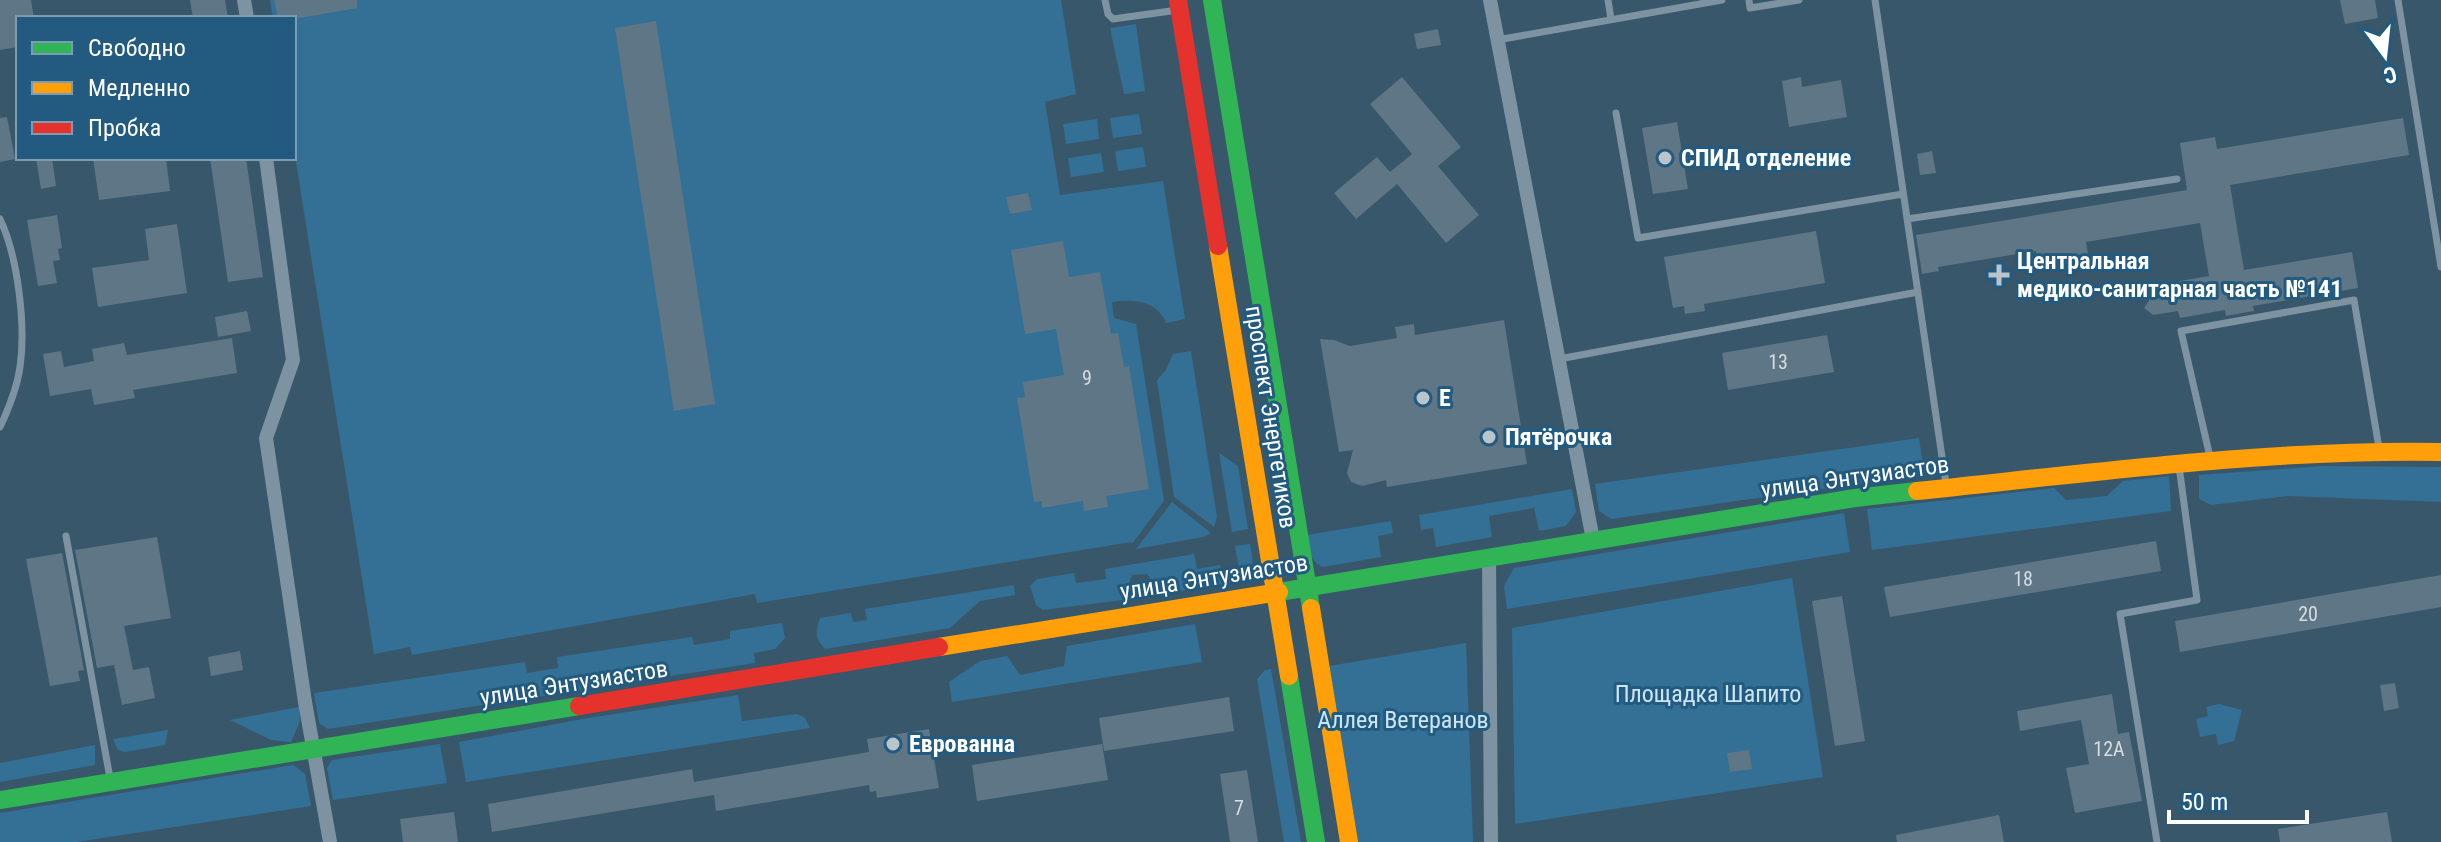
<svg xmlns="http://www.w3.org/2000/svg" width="2441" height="842" viewBox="0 0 2441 842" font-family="'Roboto Condensed',sans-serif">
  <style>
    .green { fill: #347095 }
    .building { fill: #5e7685 }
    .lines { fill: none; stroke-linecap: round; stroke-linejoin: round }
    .lane { stroke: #7e93a1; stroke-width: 7 }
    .street { stroke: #7e93a1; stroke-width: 14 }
    .fast { stroke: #30b455; stroke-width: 18 }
    .slow { stroke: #ff9f0a; stroke-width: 18 }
    .jam { stroke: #e5322d; stroke-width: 18 }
    .poi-dot { fill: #b9c4cb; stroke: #235b80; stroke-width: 3 }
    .labels { text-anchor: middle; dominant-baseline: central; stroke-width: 6; stroke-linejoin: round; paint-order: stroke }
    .number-label { font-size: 20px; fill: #d7dde0 }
    .poi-label { font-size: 24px; font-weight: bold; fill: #fff; stroke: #235b80; text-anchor: start }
    .street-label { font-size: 24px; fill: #fff; stroke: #235b80 }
    .park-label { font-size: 24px; fill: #cde6f5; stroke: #235b80 }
  </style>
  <rect width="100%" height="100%" fill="#38576b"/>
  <path class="green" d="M270 0H1061L1076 94 1045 102 1060 195 1163 181 1185 319 1166 323C1157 300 1133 299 1112 302L1114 318 1136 324 1164 501 1132 544 1131 542 757 603 755 594 412 655 410 647 374 654 294 149V18H273Z
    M1136 24 1145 91 1124 94 1110 28Z
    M1139 114 1142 134 1113 138 1110 118Z
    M1097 119 1099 139 1066 144 1063 124Z
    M1143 147 1146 167 1118 171 1115 151Z
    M1101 153 1104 172 1071 177 1068 158Z
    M1191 351 1217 517 1214 527 1174 497 1157 380 1166 370 1173 354Z
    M1919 438 1923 465 1912 476 1611 519 1599 511 1595 484Z
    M1219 453 1238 466 1248 529 1232 532Z
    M2322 466 2441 467V502L2288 496 2211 505 2199 499V475Z
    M2169 476 2171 511 1872 550 1867 509 2054 488 2066 500 2107 496 2123 481Z
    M1572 489 1576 512 1566 526 1539 531 1534 508 1489 516 1492 537 1436 547 1433 528 1421 530 1419 515Z
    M1172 502 1211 533 1203 537 1136 549Z
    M1844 513 1850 552 1507 609 1504 586 1514 568Z
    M1391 521 1393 533 1378 536 1381 557 1323 567C1309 561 1309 548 1307 535Z
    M1250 544C1252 558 1258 574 1241 581L1235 546Z
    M1194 554 1197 569 1220 565 1223 584 1162 594 1147 574 1132 575 1123 600 1043 610 1036 605 1030 586 1037 579 1074 573 1076 583 1106 579 1105 569Z
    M1792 578 1823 777 1515 824 1512 628Z
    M1014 585 1015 595 980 601 950 628 825 649C815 638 815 632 820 618L851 613 853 622 867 620 865 609Z
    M782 623 785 638 775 649 754 653 755 663 328 729 319 723 314 693 525 662 527 673 558 668 557 657 692 637 694 645 730 639V631Z
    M1195 624 1202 662 952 702 949 682 980 661 1007 656 1020 675 1064 666 1067 646Z
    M1466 643 1473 842H1358L1329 666Z
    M1271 669 1301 842H1284L1257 679 1265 670Z
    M738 695 742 721 797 714 805 718 810 728 466 782 459 742 588 718Z
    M2219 704 2242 710 2234 741 2218 745 2216 734 2200 737 2196 719 2208 716 2206 707Z
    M299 707 300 721 291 742 271 740 230 720Z
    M168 730 165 745 125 752 118 750 113 739Z
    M440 744 447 783 333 800 327 768 332 760Z
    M95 745V765L0 782V763Z
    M293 765 305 774 311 806 76 842H0V813Z"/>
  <path class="building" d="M0 0H31L34 18H18V47L0 50Z
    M190 0H225L228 18H193Z
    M274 0H357V8L300 18H278Z
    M2340 0H2375L2378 18 2345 24Z
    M656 21 715 404 674 411 615 28Z
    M1438 29 1441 45 1417 49 1414 34Z
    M1402 77 1461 147 1438 166 1479 215 1446 243 1397 184 1356 219 1334 193 1377 157 1390 172 1412 154 1370 104Z
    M1801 77 1802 87 1841 80 1847 117 1789 127 1782 81Z
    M7 117 15 159 0 162V118Z
    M2403 118 2409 155 2230 185 2244 270 2352 252 2358 288 2253 306 2254 311 2226 316 2225 310 2180 318 2178 311 2153 315 2144 308 2150 299 2176 295 2174 282 2209 276 2200 223 2086 242 2089 260 2039 268 2036 251 1938 267 1939 271 1922 274 1916 235 2187 190 2180 143 2215 137 2217 149Z
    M1677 122 1688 189 1653 194 1642 128Z
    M1932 151 1936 173 1920 175 1917 154Z
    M36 158H52L56 186 41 189Z
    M93 158H166L170 191 99 200Z
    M210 158H246L263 277 228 282Z
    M1028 193 1032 210 1010 214 1006 197Z
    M57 215 62 248 58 249 60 260 53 261 57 283 38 286 27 220Z
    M177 224 187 293 98 307 92 268 149 260 145 229Z
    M1816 231 1825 283 1704 304 1705 311 1685 314 1684 306 1673 308 1664 257Z
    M1063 241 1069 277 1100 272 1111 334 1118 333 1124 367 1129 366 1149 489 1106 496 1108 507 1084 511 1083 501 1042 508V501L1034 502 1017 398 1025 397 1023 382 1064 375 1056 329 1025 334 1011 250Z
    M247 311 251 331 218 337 215 317Z
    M1504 320 1527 464 1387 487 1386 480 1362 486 1351 482 1347 473 1353 450 1339 452 1320 339 1334 340 1350 346 1397 338 1395 327 1414 324 1415 335Z
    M1827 335 1834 372 1728 390 1722 353Z
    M232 338 237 373 133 390 135 398 94 405 91 389 50 396 43 354 61 351 64 367 94 361 92 349 124 343 127 355Z
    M157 537 171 618 124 626 133 670 149 667 155 698 122 705 114 665 97 668 75 550Z
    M2156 541 2161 571 1890 617 1884 587Z
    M62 553 84 670 78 671 80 681 50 686 26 559Z
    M2441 575V607L2180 652 2175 621Z
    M1842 596 1865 741 1835 746 1812 601Z
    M240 651 243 670 211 676 208 657Z
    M2395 683 2399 708 2384 711 2380 685Z
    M2112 694 2118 734 2129 732 2142 801 2075 813 2066 768 2089 764 2081 720 2020 731 2017 711Z
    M1229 697 1234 731 1104 751 1099 718Z
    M929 729 939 788 877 798 876 791 870 792 869 785 716 811 714 795 492 832 488 804 692 769 694 782 711 779 869 752 867 739Z
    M1102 744 1108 780 977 801 972 765Z
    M1749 750 1752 769 1730 772 1727 753Z
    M1247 770 1258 842H1230L1220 774Z
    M454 812 458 842H403L400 819Z
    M2387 812 2392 842H2280L2278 829Z
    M1999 815 2004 842H1897L1896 835Z"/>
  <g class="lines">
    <path class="lane" d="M1105 0 1108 14 1113 19 1178 10
      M1608 0 1611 19
      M1749 0 1750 8 1799 0
      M1875 0 1946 484
      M2398 0 2441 267
      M1497 40 1722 0
      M1616 113 1638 238 1903 194
      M0 219C18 257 26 326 20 367 17 388 9 408 0 427
      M1907 219 2177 179
      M1559 359 1918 292
      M2210 457 2181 331 2354 300 2379 448
      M66 536 110 778
      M2157 842 2120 614 2197 600 2179 466"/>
    <path class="street" d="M244 0 247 18
      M1490 0 1593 540
      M266 158 293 360 266 438 305 702 330 842
      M1489 557 1491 842"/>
    <path class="fast" d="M1212 0 1311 608
      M1279 592 1855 498 1917 491
      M1289 676 1316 842
      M0 800 579 706"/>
    <path class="slow" d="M1218 246 1289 676
      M1917 491C2091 473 2266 449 2441 452
      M1311 608 1349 842
      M939 647 1279 592"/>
    <path class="jam" d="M1178 0 1218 246
      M579 706 939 647"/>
  </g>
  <g class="poi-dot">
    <circle cx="1665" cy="158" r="8"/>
    <path d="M1995 263h8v8h8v8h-8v8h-8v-8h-8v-8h8z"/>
    <circle cx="1423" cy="398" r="8"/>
    <circle cx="1489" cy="437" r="8"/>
    <circle cx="893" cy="744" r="8"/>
  </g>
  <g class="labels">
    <g class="number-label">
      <text x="1778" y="362">13</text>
      <text x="1087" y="378">9</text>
      <text x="2023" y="579">18</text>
      <text x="2308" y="614">20</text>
      <text x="2109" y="749">12А</text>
      <text x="1239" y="808">7</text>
    </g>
    <g class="poi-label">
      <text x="1681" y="158">СПИД отделение</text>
      <text x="2017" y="261">Центральная<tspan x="2017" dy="28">медико-санитарная часть №141</tspan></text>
      <text x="1439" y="398">Е</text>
      <text x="1505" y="437">Пятёрочка</text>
      <text x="909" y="744">Еврованна</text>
    </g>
    <g class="street-label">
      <text transform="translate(1271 417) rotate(81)">проспект Энергетиков</text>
      <text transform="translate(1855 477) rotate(-8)">улица Энтузиастов</text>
      <text transform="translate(1214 577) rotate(-9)">улица Энтузиастов</text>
      <text transform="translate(574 683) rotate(-9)">улица Энтузиастов</text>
    </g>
    <g class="park-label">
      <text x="1708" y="694">Площадка Шапито</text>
      <text x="1403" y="720">Аллея Ветеранов</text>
    </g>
  </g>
  <rect x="16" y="16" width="280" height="144" fill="#235b80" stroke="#7b9db3" stroke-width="2"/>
  <rect x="32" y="42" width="40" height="12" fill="#30b455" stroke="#7b9db3" stroke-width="2"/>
  <text x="88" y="56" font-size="24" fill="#ffffff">Свободно</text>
  <rect x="32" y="82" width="40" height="12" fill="#ff9f0a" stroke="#7b9db3" stroke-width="2"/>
  <text x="88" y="96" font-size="24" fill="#ffffff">Медленно</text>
  <rect x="32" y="122" width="40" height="12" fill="#e5322d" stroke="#7b9db3" stroke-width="2"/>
  <text x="88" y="136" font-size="24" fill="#ffffff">Пробка</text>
  <g transform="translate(2385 56) rotate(165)" stroke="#235b80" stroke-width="6" paint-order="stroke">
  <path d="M0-6L14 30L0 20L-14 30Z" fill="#ffffff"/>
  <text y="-12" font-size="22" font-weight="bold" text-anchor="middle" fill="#ffffff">С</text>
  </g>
  <path d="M2169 810v12h138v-12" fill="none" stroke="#ffffff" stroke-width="4"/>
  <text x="2181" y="810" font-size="24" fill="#ffffff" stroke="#235b80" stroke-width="6" paint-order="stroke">50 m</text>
</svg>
